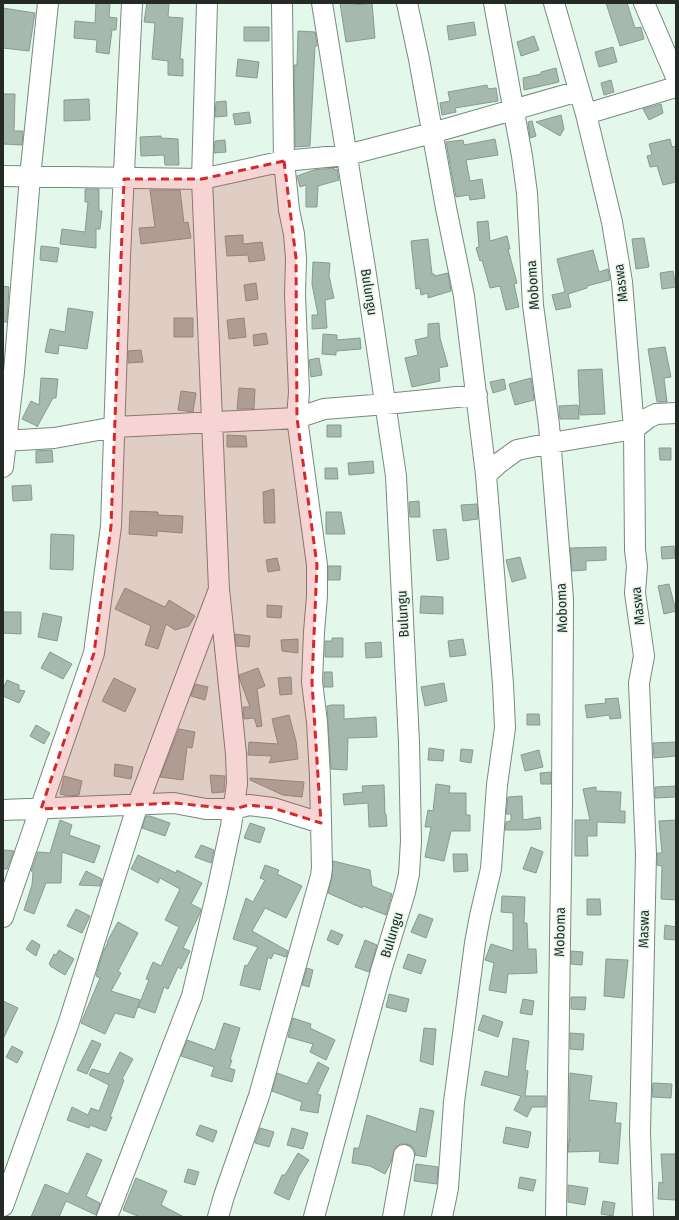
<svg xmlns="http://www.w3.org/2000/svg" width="679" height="1220" viewBox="0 0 679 1220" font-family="'Fira Sans Condensed',sans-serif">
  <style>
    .building { fill: #a6b9ae; stroke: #889b90 }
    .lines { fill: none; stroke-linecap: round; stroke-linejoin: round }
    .minor-casing { stroke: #788a80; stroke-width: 22 }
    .minor { stroke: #fff; stroke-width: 20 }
    .marked { fill: #d62828; fill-opacity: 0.2; stroke: #d62828; stroke-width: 3; stroke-dasharray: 8 5; stroke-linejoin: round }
    .labels { text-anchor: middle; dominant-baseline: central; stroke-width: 3; stroke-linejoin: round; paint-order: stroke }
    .street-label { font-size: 14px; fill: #242b27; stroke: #e3f7eb }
  </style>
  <rect width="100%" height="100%" fill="#e3f7eb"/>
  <path class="building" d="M96 3H110L109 17 117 18 116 30H112L109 54 96 52 97 40 74 38 75 21 95 23Z
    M147 3H169L168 17 183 18 180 59H183V76L168 75V61L152 59 155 23 144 22Z
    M340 3H354V5L372 3 375 38 346 42Z
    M606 3H627L635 28 641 27 644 39 620 46Z
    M3 8 35 13 29 51 3 48Z
    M474 22 476 35 449 40 447 26Z
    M244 27H269V41H244Z
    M298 31 315 32 317 43V46H315L310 146 295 147 294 65H297Z
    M534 36 539 50 521 56 517 42Z
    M613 47 617 62 599 67 595 52Z
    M238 59 259 62 257 78 236 76Z
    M556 68 559 82 524 90 523 78 541 74V72Z
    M611 80 614 92 604 95 601 83Z
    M487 85 488 89 496 88 498 101 455 108 456 112 442 115 440 103 450 101 448 92Z
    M3 94H15L14 131H23L22 145 3 144Z
    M89 99 90 120 64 121V100Z
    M226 101 227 116 215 117 216 102Z
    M661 104 663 113 649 120 643 109Z
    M249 112 251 123 235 125 233 114Z
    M561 115 564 129 560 136 536 122Z
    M532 121 536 136 530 138 528 122Z
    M161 136V138L178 139 179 165H165L164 155 141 156 140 137Z
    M495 139 498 155 466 160 470 181 482 179 485 198 470 200 469 195 456 197 446 142 463 140 464 145Z
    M670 139 672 147 676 146V182L663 185 657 166 650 167 647 156 652 155 649 144Z
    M225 140 226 152 214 153 215 141Z
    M334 168V170L337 169 339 180 318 186 317 207H306V185L300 187 297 176 314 170Z
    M85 189H99V211H102L100 229H96V248L60 244 62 229 85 232 88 202H85Z
    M150 190H180L184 223 188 222 191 238 141 244 139 228 155 227Z
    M488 221 490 241 507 236 510 249H508L517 283 514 284 519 307 506 310 500 286 490 288 482 260 480 261 476 248 479 247 477 222Z
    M243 235V244L262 242 265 260 249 262 248 255 227 256 225 236Z
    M644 238 649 267 636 269 632 239Z
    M428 239 432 274H434L435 276 448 273 451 291 428 298V293L421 295 420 288 416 289 411 241Z
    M41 246 59 248 57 262 40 260Z
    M593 250 599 272 608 269 610 280 587 286V288L568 294 571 307 556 310 552 295 565 292 557 259Z
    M313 262 330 263 329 276 334 298 325 300 327 328 312 329V315H318L312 284Z
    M673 271 676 287 662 289 660 273Z
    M256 283 258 299 246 301 244 285Z
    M3 286 9 287 7 322H3Z
    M68 308 93 312 87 349 59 345 58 354 45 352 50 329 65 332Z
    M174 318H193V337H174Z
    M244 318 246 337 229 339 227 320Z
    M439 323 440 338 448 366 439 368 440 381 412 387 405 358 418 355 415 340 428 337V324Z
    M266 333 268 344 254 346 253 335Z
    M323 334 337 335V340L360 338 361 349 336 351V355L322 354Z
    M665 347 671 377 664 378 667 402H657L648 349Z
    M141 350 143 362 128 363V351Z
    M319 358 322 375 311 377 309 360Z
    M602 369 605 414 580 415 578 370Z
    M41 378 58 379 56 398H53L37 427V426L22 419 31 401 39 405Z
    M531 378 534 400 515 405 509 384Z
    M504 379 506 389 493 393 490 382Z
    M239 388 255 389 254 409H237Z
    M181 391 196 393 193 412 178 410Z
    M578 405 579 419H560L559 406Z
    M327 425H341V437H327Z
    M227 435 246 436 247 447H227Z
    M659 448H671V460H660Z
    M52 450 53 462 36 463V451Z
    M373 461 374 473 349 475 348 463Z
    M325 468H337L338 479H325Z
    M31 485 32 500 13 501 12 486Z
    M274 489 275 523H264L263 492Z
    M419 501 420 517H410L409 502Z
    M477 504 478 519 463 521 461 505Z
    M130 511 158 512V515L183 516 182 533 157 531V536L129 534Z
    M326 512H341L345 534H326Z
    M446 529 449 559 437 561 433 530Z
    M51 534 74 535 73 570 50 569Z
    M674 546 675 558 662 559 661 547Z
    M606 547V560L586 561V570L572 571 570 548Z
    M520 557 526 578 512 582 506 560Z
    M277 558 280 570 268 572 266 560Z
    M328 566H341L340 580H328Z
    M669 584 676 611 664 614 658 586Z
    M125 588 165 607 169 600 195 616 189 626 175 630 166 624 158 649 145 645 151 626 115 609Z
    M421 596 443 597V614L420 613Z
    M267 605 282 606 281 618 267 617Z
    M3 612H21V634L3 633Z
    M43 613 62 617 57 641 38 637Z
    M235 634 250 636 249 647 236 646Z
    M332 638H343V657H325V641H332Z
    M298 639V653L282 651 281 640Z
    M463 639 466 655 450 657 448 641Z
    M381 642 382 657 366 658 365 643Z
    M50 652 72 664 63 679 41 668Z
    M258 668 265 686 257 689 262 726 257 727 254 718 244 719 243 707H250L240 680 239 675Z
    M324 672H332L333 687H324Z
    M291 677 292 694 280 695 278 678Z
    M114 678 136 689 125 712 102 701Z
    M7 680 19 685V690L25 691 19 703 3 696V689Z
    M444 683 447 701 425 706 421 687Z
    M195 684 208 687 205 700 191 696Z
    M618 698 621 718 610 719 609 715 587 718 585 705 606 703 605 699Z
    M331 705H344V719L376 717 377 737 348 738 347 770 331 769 327 706Z
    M527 714H539L540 725H527Z
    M289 715 296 741 298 759 269 763 272 756 248 755 249 742 278 744 272 719Z
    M36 725 50 733 44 744 30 736Z
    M179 729 195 732 192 748 187 747 183 780 160 777Z
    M676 742V756L654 758 653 743Z
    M429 748 444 750 443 761 428 760Z
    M461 749 473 750 471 763 460 761Z
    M539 750 543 767 525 771 521 755Z
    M115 764 133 767 131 779 114 776Z
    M551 772V784H541L540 773Z
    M210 775 225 776 224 792 212 793Z
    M64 776 82 781 79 795 68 796 60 794Z
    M250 778 304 782 302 797 283 795 250 780Z
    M436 784 450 786 449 793H466V815H470V831H451L444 861 425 857 431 827H425L428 810 433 811Z
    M384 785 385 814H386L387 826 369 827 368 803 344 805 343 794 363 792 362 786Z
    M676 786V797L655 798V787Z
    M596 787V791L621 792 620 811H625V823L597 822V836H587L588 856H575V820H590L583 789Z
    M522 796 523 820 540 817 541 829 527 830H505L506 822 511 821V814H506L508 797Z
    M146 816H150L170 823 165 836 142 828Z
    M60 820 72 825 69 835 100 846 94 863 62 852 61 883H46L34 914 24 910 32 885 33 872 31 871 38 852 50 853Z
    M676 820V900L661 899 662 866 657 865V853H662L659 821Z
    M250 823 265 828 260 843 244 838Z
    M201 845 214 850 211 863 195 857Z
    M531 847 543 852 536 873 523 869Z
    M4 850 14 851 7 869H3V851Z
    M453 854H467L468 871 454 872Z
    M138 855 176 873 177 870 202 883 191 904 201 909 200 913 183 948 190 951 181 969 178 967 168 989 164 987 155 1013 138 1007 149 980 146 979 153 962 161 966 179 927 165 920 180 889 160 878 158 883 131 869Z
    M333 861 370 870 372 886 392 894 386 915 363 906 362 908 328 893 332 877Z
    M265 865 279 870 277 874 302 886 286 918 265 908 252 931 288 951 286 957 274 953 271 959 268 957 260 990 240 985 245 965 247 966 258 947 233 939 246 898 253 902 265 880 260 878Z
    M86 871 102 879 100 886 79 885Z
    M502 896 525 897 524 923H527L528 949H536L537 973 508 974 506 993 489 990 494 963 485 960 491 944 513 951V913L501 912Z
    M587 899H600L601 915H587Z
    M76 909 90 916 82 933 67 926Z
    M419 914 433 919 426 938 411 932Z
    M118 922 138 933 118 971 121 973 111 991 140 1000 134 1018 115 1013 105 1034 81 1023 100 978 96 976 103 952 108 942H107Z
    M665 925 676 927V940L664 939Z
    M331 930 343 935 338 945 327 940Z
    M32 940 40 945 36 956 26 949Z
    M365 940 377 945 369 972 355 967Z
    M59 950 74 959 65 975 50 966 51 965 49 964 54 954 56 955Z
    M571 951 583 952 582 965 571 964Z
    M408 954 426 960 421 974 403 968Z
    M606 959 628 960 624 998 604 996Z
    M307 968 313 970 309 987 302 985Z
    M389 994 409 999 406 1012 386 1007Z
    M571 997H586L585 1010 571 1009Z
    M523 999 534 1001 532 1015 520 1013Z
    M3 1001 18 1008 3 1039Z
    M483 1015 503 1022 498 1037 478 1030Z
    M293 1018 311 1024 310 1028 335 1040 326 1060 310 1052 313 1044 288 1037Z
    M224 1023 240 1028 230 1060H232L229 1068 235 1070 232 1082 211 1076 214 1067 181 1056 187 1040 215 1050Z
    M424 1028 436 1029 433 1065 420 1061Z
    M570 1033 584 1034 583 1050 570 1049Z
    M513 1038 529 1041 525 1070 528 1071 525 1096H546V1107H532L527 1117 514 1110 521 1096 481 1085 485 1071 508 1077Z
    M92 1040 101 1044 87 1074 77 1070Z
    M12 1046 23 1052 17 1063 6 1057Z
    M120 1052 133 1059 122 1079 124 1080 110 1117H112L106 1131 90 1125 89 1128 67 1120 72 1107 88 1115 91 1108 99 1111 109 1085 89 1075 92 1069 109 1074Z
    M318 1062 329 1068 317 1094 321 1095 318 1113 300 1110 302 1102 272 1091 277 1073 307 1084Z
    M570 1073 592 1076 589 1100 617 1103 615 1123H621L618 1164 599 1162 600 1151 568 1152 569 1139 571 1140 569 1139Z
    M653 1083 672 1084 671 1098 652 1097Z
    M420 1108 434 1111 426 1157 415 1155V1151L412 1146 406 1144H400L395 1148 391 1162 385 1174 370 1166 352 1163 354 1148H359L367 1115 416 1132Z
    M200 1125 217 1131 213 1142 196 1135Z
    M506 1127 531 1132 528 1148 503 1143Z
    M260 1128 274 1132 269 1147 255 1143Z
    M292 1128 308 1133 303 1149 287 1145Z
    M87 1153 102 1160 86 1196 100 1203 96 1215 66 1201 59 1217H31L45 1184 68 1194Z
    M298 1153 309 1160 299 1176 289 1200 274 1193 282 1175H285Z
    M661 1154H676V1200L658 1199 659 1182 663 1183Z
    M416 1164 438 1167 437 1184 414 1181Z
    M188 1169 199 1172 195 1185 184 1182Z
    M520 1177 536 1180 533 1191 518 1188Z
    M136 1178 167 1191 161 1205 184 1217H140L123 1210Z
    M568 1185 588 1188 585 1205 568 1202Z
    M603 1201 615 1203 613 1216 601 1214Z"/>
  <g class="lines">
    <defs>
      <path id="minor" d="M407 3 419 59 446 208 464 296 486 475 503 684 505 728 497 785 491 869 480 916 475 943 454 1102 448 1188 442 1217
        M494 3 522 156 527 193 533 305 549 425 563 599 562 804 556 1217
        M554 3 586 114 612 222 622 282 634 429 635 550 637 566 635 593 644 656 639 683 646 854 640 1133 643 1217
        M644 3 676 77
        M586 114 676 87
        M3 176 202 179 284 161 347 155 432 133 579 91
        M3 441 54 438 115 427 297 418 324 409 386 404 477 395
        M3 467 14 372 30 177 48 3
        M486 475 499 463 517 450 551 443 634 429 648 418 656 414 676 413
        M3 810 174 803 206 809H234L249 805 273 808 321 823
        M3 917 94 653 111 526 120 257 132 3
        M3 1206 69 1022 138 804 218 592
        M107 1217 192 996 216 896 231 826 237 784 236 754 219 589 202 179 207 3
        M218 1217 224 1196 259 1096 321 876 322 868 320 777 317 722 312 682 314 632 317 596V565L297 418 299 392 295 295 296 258 294 234 289 210 284 161 282 3
        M314 1217 381 971 405 892 409 874 411 841 409 742 396 476 365 268 322 3
        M393 1217 404 1155"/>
    </defs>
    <use href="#minor" class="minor-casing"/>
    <use href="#minor" class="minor"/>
  </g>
  <path class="marked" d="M284 161 296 258 297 418 317 565 312 682 321 823 273 808 249 805 234 809 174 803 41 809 94 653 111 526 124 179H202Z"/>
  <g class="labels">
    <g class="street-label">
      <text transform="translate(621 283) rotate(-97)">Maswa</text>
      <text transform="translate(533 285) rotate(-94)">Moboma</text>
      <text transform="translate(369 292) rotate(81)">Bulungu</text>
      <text transform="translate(638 606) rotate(-96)">Maswa</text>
      <text transform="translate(562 608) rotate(-92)">Moboma</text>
      <text transform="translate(403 614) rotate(-93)">Bulungu</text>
      <text transform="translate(644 929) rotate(-89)">Maswa</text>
      <text transform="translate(560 932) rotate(-89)">Moboma</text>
      <text transform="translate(392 935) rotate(-73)">Bulungu</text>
    </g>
  </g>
  <rect width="679" height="1220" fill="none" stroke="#242b27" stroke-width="8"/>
</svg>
